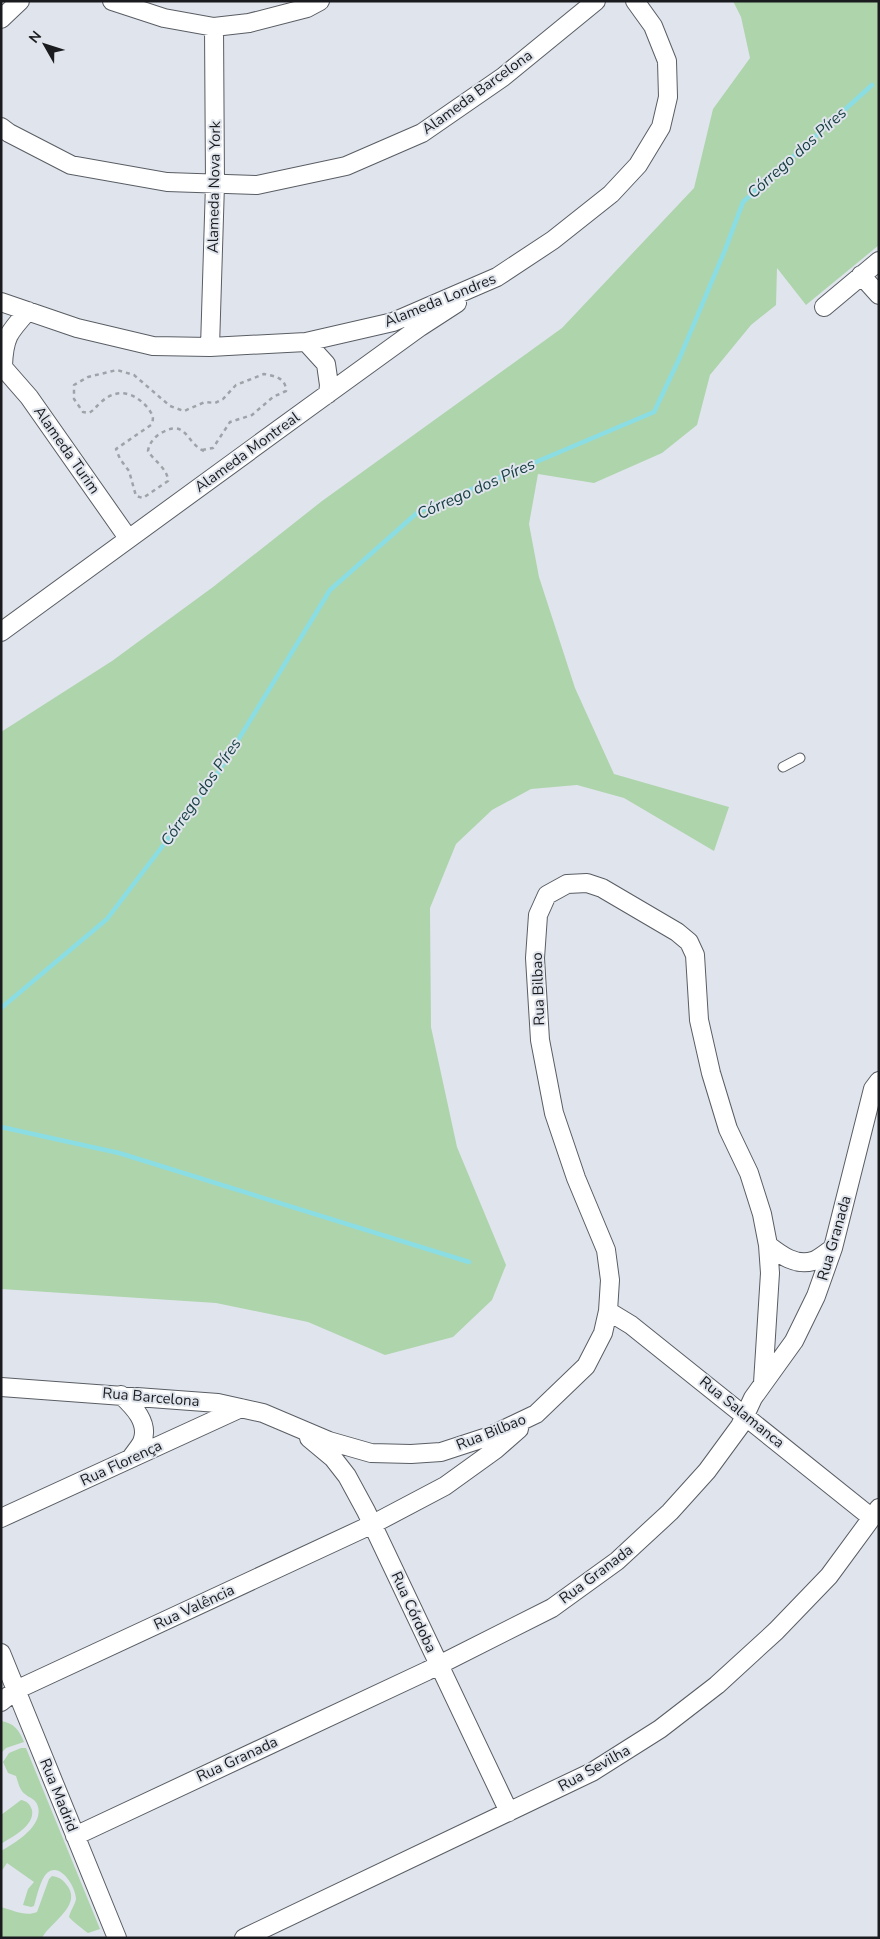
<svg xmlns="http://www.w3.org/2000/svg" width="880" height="1939" viewBox="0 0 880 1939" font-family="'Nunito Sans',sans-serif">
  <style>
    .green { fill: #aed4ac }
    .lines { fill: none; stroke-linecap: round; stroke-linejoin: round }
    .stream { stroke: #8bdde4; stroke-width: 4.5 }
    .service-casing { stroke: #595d64; stroke-width: 11 }
    .minor-casing { stroke: #595d64; stroke-width: 20 }
    .path { stroke: #9fa3a9; stroke-width: 2.5; stroke-dasharray: 4 4; stroke-linecap: butt }
    .service { stroke: #fff; stroke-width: 9 }
    .minor { stroke: #fff; stroke-width: 18 }
    .labels { text-anchor: middle; dominant-baseline: central; stroke-width: 4; stroke-linejoin: round; paint-order: stroke }
    .street-label { font-size: 15px; fill: #1a1b1e; stroke: #e0e5ed }
    .water-label { font-size: 16px; font-style: italic; fill: #194043; stroke: #e0e5ed }
  </style>
  <rect width="100%" height="100%" fill="#e0e5ed"/>
  <path class="green" d="M733 1H879V245L806 305 777 268 776 305 751 325 710 375 697 425 662 453 594 483 538 474 529 524 539 577 575 688 614 774 729 807 714 851 624 798 577 785 531 789 492 810 456 844 430 908 431 1027 457 1147 506 1265 492 1300 453 1337 385 1355 308 1322 216 1303 1 1289V732L112 661 213 587 322 501 562 328 694 188 713 109 750 58 741 17Z
    M1 1721C14 1723 19 1730 24 1742L6 1748 1 1753Z
    M21 1748H26L100 1929 88 1933C85 1931 72 1921 69 1917 70 1911 75 1905 76 1899 76 1887 60 1861 47 1873 40 1880 37 1896 34 1906L31 1907 23 1905 28 1889 34 1882 7 1863 1 1872V1851C15 1843 46 1825 37 1804 34 1798 29 1798 25 1794 20 1791 18 1782 16 1776L8 1773 3 1762 9 1753Z
    M21 1800C27 1801 30 1804 32 1810 35 1826 12 1837 1 1844V1815Z
    M52 1876C59 1877 62 1879 66 1884 84 1905 50 1922 42 1938H1V1907C12 1910 26 1917 37 1912L49 1879Z"/>
  <g class="lines">
    <path class="stream" d="M1 1008 107 919 216 776 330 590 418 512 654 412 680 357 725 250 743 202 872 85
      M1 1127 119 1153 469 1262"/>
    <defs>
      <path id="service" d="M783 767 800 758"/>
      <path id="minor" d="M112 1 164 18 214 27 249 23 307 8 320 1
        M1 19 20 1
        M1 127 9 133 71 165 167 182 257 185 346 166 422 133 503 77 596 1
        M861 275 879 295
        M1 302 77 328 153 346 210 347 306 342 393 322 497 277 553 240 611 194 638 165 661 127 668 97 667 61 653 26 635 1
        M824 307 879 261
        M306 342 326 364 329 385 328 394
        M210 347 215 184 214 27
        M1 365 29 397 128 538
        M3 366C4 337 9 332 28 311
        M1 632 304 411 420 327 457 303
        M768 1245C781 1255 795 1266 813 1261 819 1259 827 1252 833 1248
        M608 1311 631 1325 872 1518
        M1 1387 218 1403 263 1413 329 1441 371 1453 411 1454 441 1452 490 1436 536 1414 586 1366 603 1333 608 1311 610 1280 606 1250 576 1178 554 1113 540 1040 535 958 538 915 547 895 567 884 587 883 602 888 677 932 689 942 695 955 699 1020 711 1073 728 1129 749 1173 762 1214 768 1245 770 1273 763 1383
        M121 1395C133 1406 150 1423 142 1442 139 1448 134 1453 131 1458
        M309 1438 333 1458 347 1476 366 1511 509 1812
        M1 1518 241 1408
        M1 1653 117 1938
        M1 1702 16 1690 373 1524 445 1486 495 1450 519 1429
        M75 1836 427 1671 552 1608 617 1561 670 1512 707 1471 740 1426 753 1398 794 1341 816 1296 833 1248 873 1089 879 1081
        M244 1938 592 1772 660 1729 717 1685 776 1631 829 1576 879 1508"/>
    </defs>
    <use href="#service" class="service-casing"/>
    <use href="#minor" class="minor-casing"/>
    <path class="path" d="M202 450 213 448 230 422 252 415 273 397 286 391C286 378 275 376 264 374L236 385 223 399 215 403 205 402 184 411 170 406 134 375 117 370 88 377 74 385V399L83 412 89 413C94 410 96 407 100 403 117 387 134 392 148 408 152 414 155 418 151 425L116 449 120 459 129 471 136 496 143 498 168 481C168 469 154 461 148 451 149 444 153 439 158 435 187 416 185 443 204 451"/>
    <use href="#service" class="service"/>
    <use href="#minor" class="minor"/>
  </g>
  <g class="labels">
    <g class="street-label">
      <text transform="translate(477 92) rotate(-36)">Alameda Barcelona</text>
      <text transform="translate(214 187) rotate(-89)">Alameda Nova York</text>
      <text transform="translate(440 300) rotate(-22)">Alameda Londres</text>
      <text transform="translate(67 450) rotate(55)">Alameda Turim</text>
      <text transform="translate(247 452) rotate(-36)">Alameda Montreal</text>
      <text transform="translate(538 989) rotate(-92)">Rua Bilbao</text>
      <text transform="translate(834 1238) rotate(-74)">Rua Granada</text>
      <text transform="translate(151 1397) rotate(5)">Rua Barcelona</text>
      <text transform="translate(742 1412) rotate(39)">Rua Salamanca</text>
      <text transform="translate(491 1432) rotate(-22)">Rua Bilbao</text>
      <text transform="translate(121 1463) rotate(-25)">Rua Florença</text>
      <text transform="translate(596 1574) rotate(-37)">Rua Granada</text>
      <text transform="translate(194 1607) rotate(-25)">Rua Valência</text>
      <text transform="translate(414 1612) rotate(65)">Rua Córdoba</text>
      <text transform="translate(237 1759) rotate(-25)">Rua Granada</text>
      <text transform="translate(594 1768) rotate(-29)">Rua Sevilha</text>
      <text transform="translate(59 1795) rotate(68)">Rua Madrid</text>
    </g>
    <g class="water-label">
      <text transform="translate(797 153) rotate(-42)">Córrego dos Píres</text>
      <text transform="translate(476 489) rotate(-24)">Córrego dos Píres</text>
      <text transform="translate(201 792) rotate(-55)">Córrego dos Píres</text>
    </g>
  </g>
  <rect width="880" height="1939" fill="none" stroke="#1a1b1e" stroke-width="5"/>
  <g transform="translate(45 45) rotate(309)" stroke="#e0e5ed" stroke-width="4" paint-order="stroke">
  <path d="M0-4L9 19L0 12L-9 19Z" fill="#1a1b1e"/>
  <text y="-8" font-size="14" font-weight="bold" text-anchor="middle" fill="#1a1b1e">N</text>
  </g>
</svg>
